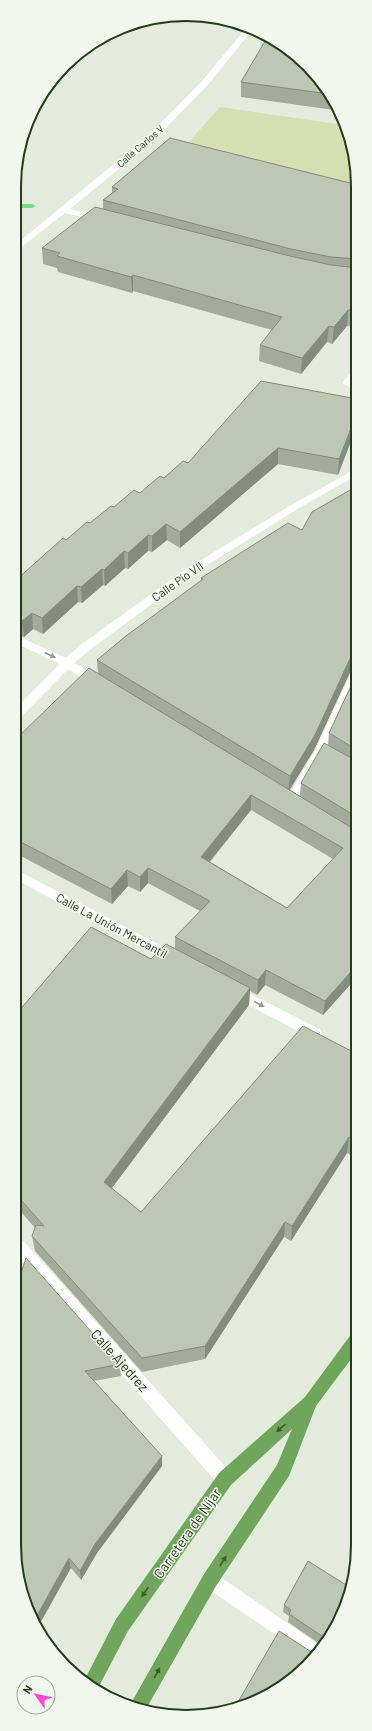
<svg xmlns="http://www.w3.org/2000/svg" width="372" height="1731" viewBox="0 0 372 1731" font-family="Barlow,sans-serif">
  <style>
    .green { fill: #d4dfb2 }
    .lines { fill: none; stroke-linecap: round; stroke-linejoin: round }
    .stream { fill: #7cd788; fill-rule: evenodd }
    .minor { fill: #fff; fill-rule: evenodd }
    .major { fill: #70a65b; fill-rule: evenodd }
    .wall { fill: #a3ac9b; fill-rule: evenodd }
    .shaded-wall { fill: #848c7e }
    .building { fill: #bdc8b4; stroke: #848c7e; fill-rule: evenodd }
    .oneway { fill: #929d8e }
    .oneway2 { fill: #3c5b2f }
    .labels { text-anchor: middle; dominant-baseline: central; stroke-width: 3; stroke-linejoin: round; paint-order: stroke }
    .far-street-label { font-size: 10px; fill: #263b1c; stroke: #f2f7ed }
    .street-label { font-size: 12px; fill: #263b1c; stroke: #f2f7ed }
    .near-street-label { font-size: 14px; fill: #263b1c; stroke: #f2f7ed }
    .rim { fill: none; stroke: #263b1c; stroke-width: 2 }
  </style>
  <rect width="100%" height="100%" fill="#e3ebdc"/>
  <path class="green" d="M220 107 344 125 358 175V185L189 142Z"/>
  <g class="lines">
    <path class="stream" d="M15 204H32L36 206 32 208H15Z"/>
    <path class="minor" d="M247 27 253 29 251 32 264 33 270 38 248 35 208 85 153 141 70 209 102 217V221H99L65 213 15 252V245L147 137 202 81Z
      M357 368V376L353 382 357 385V391L342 383 354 369Z
      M357 468V475L299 508 191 575 87 652 74 663 101 679 102 682 101 685H93L68 669 19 719 15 720V709L60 664 15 643V635L66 658 79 646 183 571 293 504Z
      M357 667V682L326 751 295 804 291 805 287 804 285 801 315 751 352 671 353 668Z
      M15 869 177 954 179 958 177 962 173 963 169 962 15 879Z
      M237 987 321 1030 322 1034 321 1038 316 1039 311 1038 232 996 231 992 232 988Z
      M14 1235 19 1236 231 1473 233 1479 231 1485 225 1487 219 1485 14 1252Z
      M210 1572 216 1574 322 1647 311 1659 204 1586 202 1580 204 1574Z"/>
    <path class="major" d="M357 1331V1351L316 1406 289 1476 216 1586 146 1709 130 1705 204 1574 277 1465 292 1429 231 1485 128 1631 97 1690 84 1681 116 1619 219 1473 305 1397 352 1333Z"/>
  </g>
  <path class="wall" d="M308 65 341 111 241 97V82Z
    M358 185V327L347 326 332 344 327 342 301 374 259 361 260 345 272 330 133 291 132 293 58 272 57 268 43 264 42 248 103 209V200L112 193V187Z
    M357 399 338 475 278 464 180 548 167 540 152 552 148 551 128 569 125 568 105 586 103 585 82 603 78 602 43 634 33 629 24 637 15 634V581L66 540 90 523 114 507 140 493 188 463Z
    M302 530 352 668 314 750 290 790 300 796 301 783 328 746 329 733 357 673V977L323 1015 265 985 257 995 250 991 249 1005 112 1188 141 1212 357 1054V1153L354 1157 347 1153 291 1241 284 1237 205 1359 142 1372 35 1251 32 1236 35 1228 14 1204 15 1009 18 1012 175 949V937L200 911 148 883 140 892 128 886 112 904 15 853V740L98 674 97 660 201 581V578ZM251 810 333 859 287 908 210 862Z
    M14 1295 120 1364 121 1376 94 1381 162 1466 97 1553 81 1580 71 1568Z
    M346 1585 335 1631 313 1653 321 1645 288 1622 289 1616 283 1612 284 1605Z"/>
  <path class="shaded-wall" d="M133 275V291L132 293 131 277Z
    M348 310 347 326 332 344 334 327Z
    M329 326 327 342 301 374 302 358Z
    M357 413V426L338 475 339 459Z
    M278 448V464L180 548V532Z
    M166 524 167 540 152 552V536Z
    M148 535V551L128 569V553Z
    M124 551 125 568 105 586 104 570Z
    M102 569 103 585 82 603 81 587Z
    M77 586 78 602 43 634 42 618Z
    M32 613 33 629 24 637 22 621Z
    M15 635 16 645 15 646Z
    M357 651V666L352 668 314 750 288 792 290 776 353 652Z
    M251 795V810L201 872V857Z
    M148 868V883L140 892V877Z
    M127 870 128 886 112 904 111 889Z
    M357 965V977L323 1015 325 1001Z
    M266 970 265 985 257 995 258 980Z
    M250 988 249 1005 105 1197 104 1182Z
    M349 1137 347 1153 291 1241 292 1226Z
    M357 1140V1153L354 1157 356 1141Z
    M285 1222 284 1237 205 1359V1346Z
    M162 1456V1466L97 1553 81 1580 80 1571 95 1544Z
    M69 1558 71 1568 38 1627 34 1621Z"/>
  <path class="building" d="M268 36 308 65 329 94 241 82Z
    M170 138 358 185V259L331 257 291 249 103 200 118 189 112 187Z
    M95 207 290 256 331 265 358 268V311L348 310 334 327 329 326 302 358 260 345 282 317 133 275 131 277 57 256 60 253 42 248Z
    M261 381 357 399V413L339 459 278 448 180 532 166 524 152 536 148 535 128 553 124 551 104 570 102 569 81 587 77 586 42 618 32 613 22 621 15 619V581L63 538 66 540 87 522 90 523 111 506 114 507 134 490 140 493 160 476 164 478 183 461 188 463Z
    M357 486V651L353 652 315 735 290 776 97 660 126 636 203 579 201 578 288 523 302 530 312 512Z
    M89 668 357 831V965L325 1001 266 970 258 980 175 937 210 901 148 868 140 877 127 870 111 889 15 839V740ZM251 795 343 848 287 908 201 857Z
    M357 673V750L329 733Z
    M324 743 357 761V817L301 783Z
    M91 927 151 959 166 944 250 988 104 1182 141 1212 303 1026 357 1054V1140L356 1141 349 1137 292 1226 285 1222 205 1346 142 1358 32 1236 36 1225 44 1226 14 1192 15 1009 18 1012Z
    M26 1258 120 1364 85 1371 162 1456 95 1544 80 1571 69 1558 34 1621 27 1611 14 1545V1295Z
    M308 1561 346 1585 357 1567 335 1631 299 1674 241 1708 234 1709 279 1631 313 1653 325 1641V1638L289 1614 291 1610 284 1605Z"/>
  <defs><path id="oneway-solid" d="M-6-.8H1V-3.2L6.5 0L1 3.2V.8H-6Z"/></defs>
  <g class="oneway">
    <use href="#oneway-solid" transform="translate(50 655) rotate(25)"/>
    <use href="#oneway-solid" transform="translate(259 1004) rotate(28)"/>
  </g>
  <g class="oneway2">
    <use href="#oneway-solid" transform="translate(281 1428) rotate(138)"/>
    <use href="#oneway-solid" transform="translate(223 1561) rotate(-57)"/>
    <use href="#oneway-solid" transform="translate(145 1592) rotate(125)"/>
    <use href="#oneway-solid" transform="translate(157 1673) rotate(-60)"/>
  </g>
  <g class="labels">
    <g class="far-street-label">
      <text transform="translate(140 146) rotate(-41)">Calle Carlos V</text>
    </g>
    <g class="street-label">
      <text transform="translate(177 581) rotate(-35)">Calle Pío VII</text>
      <text transform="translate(112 925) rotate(28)">Calle La Unión Mercantil</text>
    </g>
    <g class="near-street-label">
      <text transform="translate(120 1360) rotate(48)">Calle Ajedrez</text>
      <text transform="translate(187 1533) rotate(-55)">Carretera de Níjar</text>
    </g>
  </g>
  <path d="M0 0H372V1731H0ZM186 21H186A165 165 0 0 1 351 186V1545A165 165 0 0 1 186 1710H186A165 165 0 0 1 21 1545V186A165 165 0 0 1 186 21Z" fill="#f2f7ed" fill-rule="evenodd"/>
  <path class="rim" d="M186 21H186A165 165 0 0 1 351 186V1545A165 165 0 0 1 186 1710H186A165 165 0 0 1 21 1545V186A165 165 0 0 1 186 21Z"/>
  <g transform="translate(36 1695) rotate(303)"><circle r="19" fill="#f2f7ed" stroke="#a0ac99"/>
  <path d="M0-3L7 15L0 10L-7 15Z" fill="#ff46d7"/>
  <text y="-6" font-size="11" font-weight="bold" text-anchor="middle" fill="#263b1c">N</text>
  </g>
</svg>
